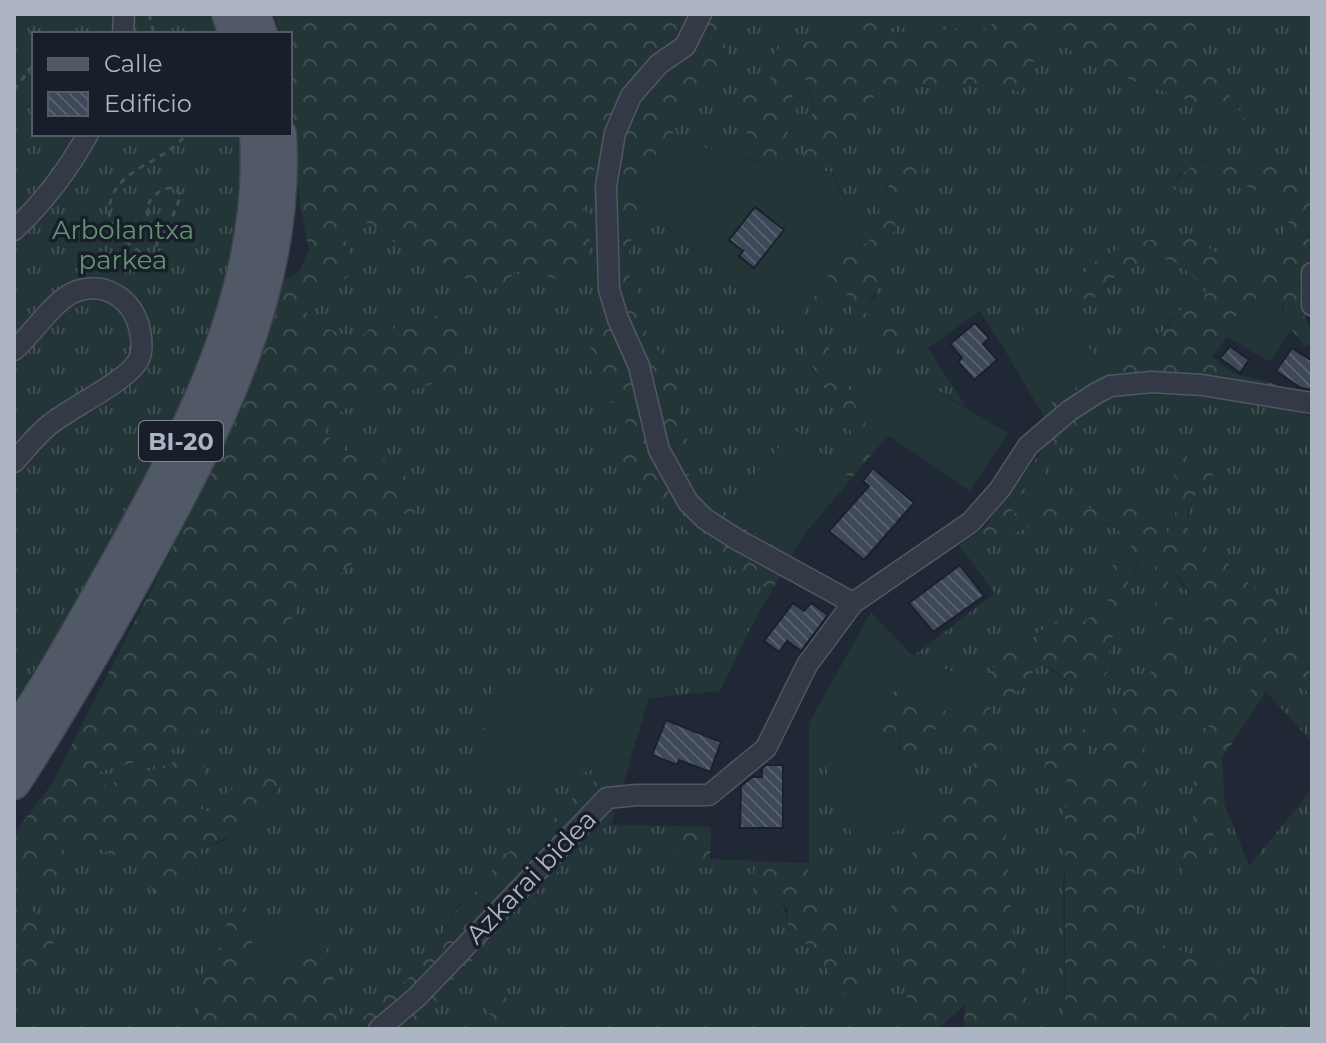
<svg xmlns="http://www.w3.org/2000/svg" width="1326" height="1043" viewBox="0 0 1326 1043" font-family="Montserrat,sans-serif">
  <style>
    .grass { fill: url(#grass-tufts) }
    .forest { fill: url(#forest-crowns) }
    .garden { fill: #233537 }
    .building { fill: url(#building-back-hatch); stroke: #1b212c; stroke-width: 2 }
    .lines { fill: none; stroke-linecap: round; stroke-linejoin: round }
    .street-casing { stroke: #515764; stroke-width: 23 }
    .primary-casing { stroke: #3d4350; stroke-width: 35 }
    .path { stroke: #3f5054; stroke-width: 3; stroke-dasharray: 6 6; stroke-linecap: butt }
    .street { stroke: #333a46; stroke-width: 20 }
    .primary { stroke: #515966; stroke-width: 32 }
    .labels { text-anchor: middle; dominant-baseline: central; stroke-width: 7; stroke-linejoin: round; paint-order: stroke }
    .shield { fill: #191f2a; stroke: #818795; stroke-width: 2 }
    .shield-label { font-size: 24px; font-weight: bold; fill: #adb4c3 }
    .park-label { font-size: 26px; fill: #669273; stroke: #191f2a }
    .street-label { font-size: 26px; fill: #adb4c3; stroke: #191f2a }
  </style>
  <defs>
    <pattern id="grass-tufts" width="24" height="20" patternUnits="userSpaceOnUse" patternTransform="scale(2)"><rect width="24" height="20" fill="#233537"/><path d="M3 7l-1-3M5 7V3M7 7l1-3M15 17l-1-3M17 17v-4M19 17l1-3" fill="none" stroke="#405052"/></pattern>
    <pattern id="forest-crowns" width="20" height="18" patternUnits="userSpaceOnUse" patternTransform="scale(2)"><rect width="20" height="18" fill="#233537"/><path d="M2 6a3 3 0 1 1 6 0M12 15a3 3 0 1 1 6 0" fill="none" stroke="#405052"/></pattern>
    <pattern id="building-back-hatch" width="6" height="6" patternUnits="userSpaceOnUse" patternTransform="scale(2)"><rect width="6" height="6" fill="#3e4858"/><path d="M-1 5l2 2M0 0l6 6M5-1l2 2" fill="none" stroke="#57606e"/></pattern>
  </defs>
  <rect width="100%" height="100%" fill="#202835"/>
  <path class="grass" d="M14 14H209L218 34H34V134H238L240 163 234 241 225 298 194 388 75 604 14 704Z
    M730 14H1002L988 28 966 30 945 27 893 33 872 15 831 36 775 50 769 88 749 90 736 102 747 127 746 158 674 140 671 116 714 82 728 56 722 32Z
    M1193 14H1312V193L1288 171 1202 160 1179 175 1171 190 1226 178 1276 198 1289 222C1283 244 1269 258 1250 269L1222 257 1189 233 1087 269 1078 285 1067 296 1095 297C1114 277 1147 249 1177 263 1187 268 1197 279 1206 287L1205 302 1173 317 1162 332 1143 339 1131 348 1115 354 1104 370 1061 306 1001 344 980 311 928 348 966 407 900 369 848 391 829 348 811 368 833 400 857 442 850 461 842 471 795 430 723 510 704 501 682 462 690 449 678 411 681 390 674 369 652 344 646 330 642 301 629 275V251L633 230 648 211 788 334 807 306 817 309 842 288 848 294 854 320 872 325 864 309 876 295 879 261 888 251 903 197 922 181 893 164C888 189 879 212 874 237L860 246V231L833 172 823 171 838 151 848 124 864 115 874 96 889 86 945 87 991 83 1021 92 1034 70 1033 50 1040 35 1136 82 1244 118 1200 48Z
    M805 78C822 121 804 129 802 169L778 167 791 148 788 132 796 111 791 90Z
    M617 149 618 292 591 341 602 398 620 405 627 427 622 449 623 467 652 491 667 513 724 562 751 581 772 590 750 629 720 691 649 698 573 696 499 671 565 778 631 758 607 776 585 786 561 811 540 838 497 858 490 878 458 906 428 957 405 982 381 996 368 1015 346 1022 333 1004V981L292 921 256 915 242 905 228 915 222 948 198 981 201 1005 196 1023 213 1024 220 1029H14V967L26 968 49 978 27 906 14 904V875L34 881 61 849 89 844 113 855 140 854 146 883 195 873 201 849 222 842 241 827 214 813 200 809 204 780 174 762 129 779 86 789 73 777 102 771 309 585 334 579 357 559 372 526 395 515 384 461 360 443 345 452 324 432 327 418 366 398 400 394 435 316 395 329 372 326 359 340C336 333 318 325 300 307 320 292 343 288 355 266L346 244 344 224 361 219 413 255 439 260 465 278 506 284 515 271 536 273 565 282 593 228 582 203 600 154Z
    M1147 391 1270 403 1312 417V646L1273 645 1262 636 1264 622 1277 597C1255 587 1233 578 1224 555H1211L1201 539 1187 528C1189 494 1209 486 1184 453L1168 450 1167 464 1176 479C1172 501 1181 513 1168 535L1160 507 1134 501 1116 508 1105 503 1092 508H1080L1072 495 1058 500 1048 498 1025 514 1013 513 1010 502 1024 488 1044 475 1049 459 1059 443 1075 429 1083 413 1119 395Z
    M1090 519C1108 523 1119 528 1131 543L1130 556 1121 563 1106 609 1073 627 1042 630 1025 643 1008 650 981 683 913 656 995 593 959 545 976 534C998 545 1011 532 1032 527 1049 522 1072 523 1090 519Z
    M1142 557H1155L1154 590 1158 639 1149 682 1123 692 1107 718 1098 771 1081 768 1088 752 1061 742 1049 750 1066 781 1073 785 1074 797 1063 883 1065 1019 1051 1029H1032L1012 927 999 734 988 701C1019 697 1022 689 1039 663L1075 686 1101 679 1112 669C1104 645 1114 629 1131 612L1128 584Z
    M1169 563 1181 584 1195 599 1213 638 1237 658 1252 688 1245 704 1220 710 1200 740 1193 760 1195 810 1181 865 1183 881 1205 868 1212 840 1225 806 1249 866 1312 789V1029H1245L1259 977 1134 935 1136 825 1143 804 1147 777 1142 750 1145 726 1168 706 1188 719 1185 698 1178 684 1186 664 1173 619 1168 588Z
    M1281 683 1303 688 1312 696V742L1266 692Z
    M809 723 858 850 930 813 908 767 923 748 932 729 963 731 975 758 970 781 958 812 931 813 890 901 913 1029H517L523 1013 494 1029H419L426 1013 452 981 480 953 495 928 559 870 573 845 599 822 611 825 681 826 675 853 710 859 757 861 754 873C772 891 787 900 788 927 819 950 835 987 864 1012L859 986 847 962 835 911 817 903 806 888 809 863Z"/>
  <path class="forest" d="M274 14H730L722 32 728 56 714 82 671 116 674 140 656 155 627 192 648 211 633 230 629 251V275L642 301 646 330 652 344 674 368 681 390 678 411 690 449 682 462 704 501 723 510 746 529 796 549 772 590 751 581 724 562 667 513 652 491 622 467V449L627 427 620 405 602 399 591 370V341L618 292 615 179 617 149 600 154 582 203 593 228 582 275 565 282 536 273 515 271 506 284 491 290 465 278 439 260 413 255 361 219 344 224 346 244 355 266C343 288 321 291 301 307 316 325 336 333 359 340L372 326 395 329 435 316H462L470 331 454 377 400 394 366 398 327 418 324 432 344 452 360 442 409 479 415 498V512L395 515 373 526 357 559 334 579 309 585 272 655 223 709 188 743 143 760 74 778 86 789 129 779 174 762 204 758V780L200 809 214 813 227 792 280 770C279 784 278 795 271 806 262 820 217 843 201 849 194 880 190 885 160 897L146 883 139 854 113 855 89 844 61 850 64 867 57 883 34 881 14 875V834L51 785 168 557 244 395 280 282 299 272 309 249 300 205 290 82V34H281Z
    M1002 14H1193L1200 48 1245 120 1136 82 1040 35 1033 50 1034 70 1021 92 991 83 945 87 888 86 874 96 864 115 848 124 838 151 823 171 802 169C803 134 823 113 805 79L791 90 796 111 788 132 791 148 778 167 746 158 747 127 736 102 749 90 769 88 775 50 831 36 850 16 872 15 893 33 945 27 966 30 988 28Z
    M909 151 922 160V181L903 198 888 251 879 261 884 280 864 309 872 325 891 322 908 334 892 358C873 351 860 337 854 318 850 307 851 297 842 288L817 309 807 306 860 231 861 246 874 237 880 206 888 188 893 164Z
    M1226 154 1251 156 1288 171 1312 193V255L1299 285 1305 318 1312 333V344L1305 346C1287 326 1281 316 1284 289 1260 299 1242 308 1224 327L1227 337 1212 357C1223 366 1233 375 1247 377 1259 380 1268 380 1279 386L1270 403 1147 391 1119 395 1083 413 1075 429 1059 443 1035 491 1024 488 1010 502 1013 513 1025 514 1049 498 1058 500 1073 494 1080 508H1092L1105 503 1116 508 1134 501 1160 507 1168 535C1181 515 1172 499 1176 479L1167 464 1168 449 1184 453 1193 465 1208 462 1215 481 1198 489 1188 510 1187 528 1201 539 1211 555H1224C1233 578 1255 587 1277 597L1280 612 1264 622 1263 636 1273 645 1312 646V696L1303 688 1281 683 1266 692 1222 758 1225 806 1212 840 1205 868 1194 884 1183 881 1181 865 1195 810 1193 760 1200 740 1220 710 1233 703 1245 704 1251 688 1237 658 1213 638 1195 599 1169 565 1168 588 1173 619 1186 664 1178 685 1185 698 1198 706V719H1188L1168 706 1145 727 1142 750 1147 777 1143 804 1136 825 1134 935 1260 977 1245 1029H1051L1065 1019V808L1074 797 1072 785 1066 781 1049 785 1043 771 1049 750 1061 742 1075 726 1088 730V752L1081 768 1098 771 1107 719 1123 692 1149 681 1158 639 1154 590 1155 558 1141 557 1128 583 1131 612C1114 629 1104 645 1112 668L1101 679 1075 686 1054 670 1039 664C1022 688 1019 697 988 702L999 734 1012 927 1032 1029H964L965 1005 938 1029H913L890 901 931 813 958 811 970 781 975 758 963 731 932 729 923 748 908 767 898 758 901 744 900 729 888 737 871 728 881 705 897 688 935 708 968 717 981 683 1008 650 1025 643 1058 621 1073 627 1106 609 1110 593 1102 583 1107 567 1121 563 1130 556 1131 543C1109 515 1094 520 1063 524 1052 526 1041 524 1031 527 1010 533 997 545 976 534L984 528 1054 434 1040 410 1104 370 1115 354 1131 348 1143 339 1162 332 1185 305 1204 302 1206 288 1179 264 1161 258 1129 268 1111 280 1095 297 1079 300 1066 296C1076 287 1081 276 1089 267 1113 244 1157 238 1189 233L1222 257 1250 269C1269 258 1283 244 1289 222L1276 198 1226 178 1171 191C1182 167 1201 160 1226 154Z
    M813 334 829 348 848 391 878 447 851 479 842 471 850 461 857 442C838 408 814 376 801 340Z
    M631 758 611 825 598 822 573 845 559 870 495 928 480 953 452 981 426 1013 419 1029H220L213 1024H196L201 1005 198 981 222 948 228 915 242 905 256 915 251 955 276 990 294 961 310 928 326 950 334 981 333 1004 346 1022 367 1015 381 996 405 982 428 957 459 906 490 878 496 858 540 838 561 810 585 786 607 776Z
    M681 826 711 827 710 859 717 868C700 869 688 863 674 853Z
    M757 861 809 863 806 888 817 903 835 911 846 928C835 954 852 964 860 988 862 996 863 1005 865 1013 836 988 819 950 788 927V910L778 897 767 904 753 900 754 872Z
    M14 904 27 906 51 926 55 954 49 978 27 968 14 967Z
    M493 994 513 1000 523 1013 517 1029H494L496 1026 488 1011Z"/>
  <path class="garden" d="M674 140 778 167 832 172 860 231 788 334 627 192 656 155Z
    M1272 281 1284 289 1282 309 1291 330 1270 362 1227 337 1224 327C1241 310 1258 301 1272 281Z
    M1061 306 1104 370 1040 410 1001 344Z
    M900 369 1008 433 970 491 889 436 878 447 848 391Z
    M795 430 851 479 804 535 796 549 746 529 723 510Z
    M871 612 913 656 981 683 968 717 935 708 897 688 881 705 871 728 888 737 901 729 898 758 908 767 931 813 858 850 809 723Z
    M499 670 573 696 649 698 631 758 565 778 470 789Z
    M256 915 292 921 310 928 294 961 276 990 255 983 251 955Z"/>
  <path class="building" d="M755 207 784 230 754 268 739 256 743 251 729 240Z
    M975 323 989 338 983 344 997 360 974 380 958 362 962 358 950 344Z
    M1230 346 1249 360 1240 373 1220 358Z
    M1292 348 1312 361V390L1301 388 1276 371Z
    M873 468 914 503 864 560 829 531 869 486 863 481Z
    M960 565 984 596 933 632 909 603Z
    M793 603 804 611 811 603 828 615 801 651 787 641 779 652 764 641Z
    M666 720 721 742 710 772 679 760 677 765 652 755Z
    M766 765H783V828H740L741 786 752 777H762V768Z"/>
  <g class="lines">
    <defs>
      <path id="street" d="M701 14 685 46 659 64 631 96 615 133 606 186 609 289 618 319 639 366 659 450 688 502 705 519 738 540 853 603
        M123 34 124 14
        M14 230C44 202 68 170 88 134
        M1312 273V305
        M14 350C32 335 55 298 77 291 108 281 134 301 140 331 142 341 143 352 138 361 126 382 69 408 48 426 35 437 25 450 14 462
        M379 1029 417 997 607 798 637 795H709L766 748 807 665 853 603 971 522 1000 489 1028 446 1069 411 1095 394 1110 386 1152 382 1202 385 1312 403"/>
      <path id="primary" d="M228 14 235 34
        M254 14 261 34
        M14 735C51 681 82 624 114 568 188 435 266 291 256 134
        M14 783C60 713 101 641 141 568 214 435 290 291 280 134"/>
    </defs>
    <use href="#street" class="street-casing"/>
    <use href="#primary" class="primary-casing"/>
    <path class="path" d="M149 14 154 34
      M96 34 105 32
      M14 90 34 64
      M150 259C131 245 104 231 110 203 119 166 166 163 186 134
      M110 271 149 266 161 233C136 216 148 190 174 187L181 195 167 231 161 233"/>
    <use href="#street" class="street"/>
    <use href="#primary" class="primary"/>
  </g>
  <g class="labels">
    <rect class="shield" x="139" y="421" width="84" height="40" rx="6"/>
    <g class="shield-label">
      <text x="181" y="441">BI-20</text>
    </g>
    <g class="park-label">
      <text x="123" y="230">Arbolantxa<tspan x="123" dy="30">parkea</tspan></text>
    </g>
    <g class="street-label">
      <text transform="translate(531 877) rotate(-46)">Azkarai bidea</text>
    </g>
  </g>
  <rect width="1326" height="1043" fill="none" stroke="#adb4c3" stroke-width="32"/>
  <rect x="32" y="32" width="260" height="104" fill="#191f2a" stroke="#545b67" stroke-width="2"/>
  <rect x="48" y="58" width="40" height="12" fill="#515966" stroke="#545b67" stroke-width="2"/>
  <text x="104" y="72" font-size="24" fill="#adb4c3">Calle</text>
  <rect x="48" y="92" width="40" height="24" fill="url(#building-back-hatch)" stroke="#545b67" stroke-width="2"/>
  <text x="104" y="112" font-size="24" fill="#adb4c3">Edificio</text>
</svg>
